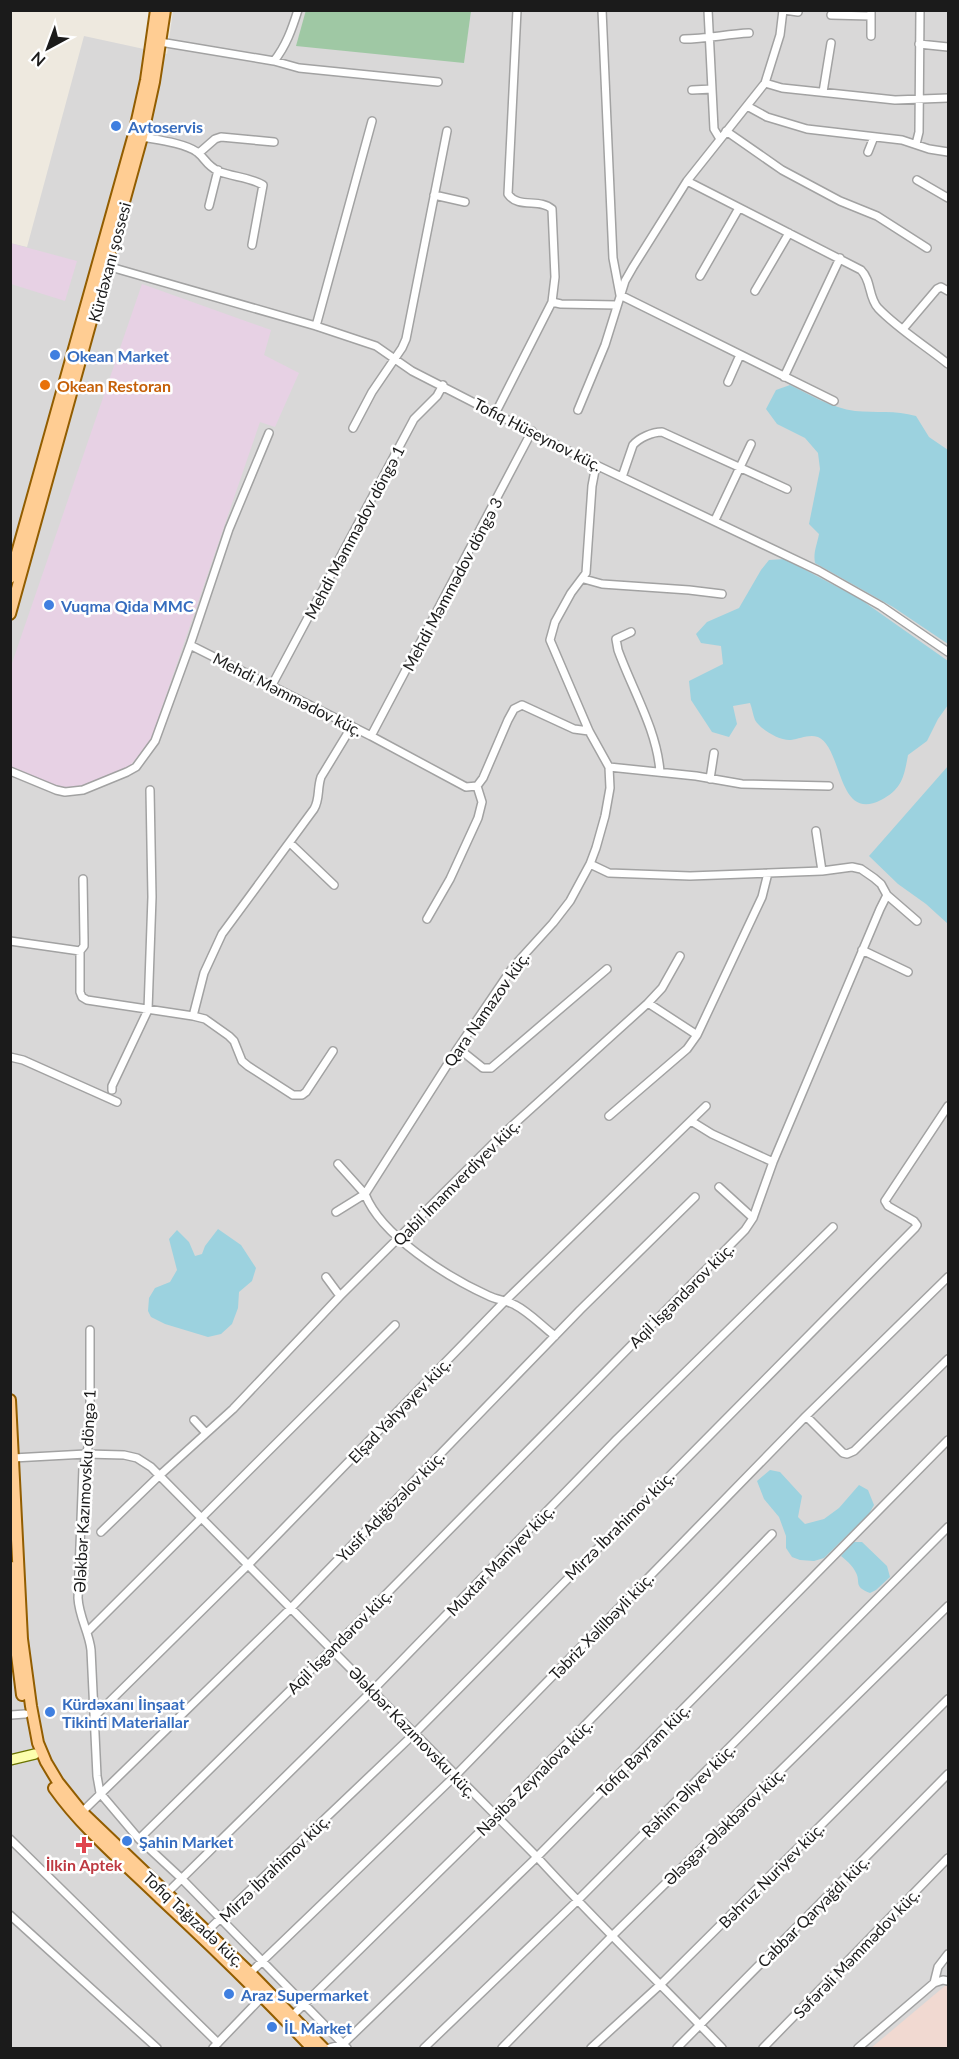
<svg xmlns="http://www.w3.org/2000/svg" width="959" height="2059" viewBox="0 0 959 2059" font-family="Lato,sans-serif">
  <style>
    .residential { fill: #d9d8d8 }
    .industrial { fill: #e7d1e4 }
    .military { fill: #f1d9d1 }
    .cemetery { fill: #9fc8a4 }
    .water { fill: #9cd2df }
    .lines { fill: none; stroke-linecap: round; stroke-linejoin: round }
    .street-casing { stroke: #a2a2a2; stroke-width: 10 }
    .secondary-casing { stroke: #6b7400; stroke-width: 12 }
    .primary-casing { stroke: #925d00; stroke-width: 14 }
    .street { stroke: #fff; stroke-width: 7 }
    .secondary { stroke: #fcfead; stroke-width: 9 }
    .primary { stroke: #ffcd93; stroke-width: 10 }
    .shop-dot { fill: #3f7fe0; stroke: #fff; stroke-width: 2 }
    .food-dot { fill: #e8710a; stroke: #fff; stroke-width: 2 }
    .health-dot { fill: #e0444e; stroke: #fff; stroke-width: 2 }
    .labels { text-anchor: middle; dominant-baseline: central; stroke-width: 5; stroke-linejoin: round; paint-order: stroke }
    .shop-label { font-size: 16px; font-weight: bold; fill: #366cbe; stroke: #fff; text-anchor: start }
    .street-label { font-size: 16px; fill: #1b1b1b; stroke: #fff }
    .food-label { font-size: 16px; font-weight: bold; fill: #c56008; stroke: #fff; text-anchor: start }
    .health-label { font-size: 16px; font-weight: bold; fill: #be3a42; stroke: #fff }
  </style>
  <rect width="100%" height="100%" fill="#eee9df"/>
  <path class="residential" d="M173 11H948V2048H11L10 243 27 247 84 36 167 54Z"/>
  <path class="industrial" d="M10 243 77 261 65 301 11 284Z
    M142 284 271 330 264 355 299 373 275 427 260 422 150 742 128 768 87 785 62 789 11 767V666Z"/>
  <path class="military" d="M946 1985H948V2048H871Z"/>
  <path class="cemetery" d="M306 10 471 11 464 63 296 46Z"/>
  <path class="water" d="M790 385C810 395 832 408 855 411 876 413 895 410 916 416L929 437 948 450V644L893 607 815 563C813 552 817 545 819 534L809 524 820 469 818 453 805 438 777 424 766 409 776 390Z
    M785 559 860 599 948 661V705L938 719 927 741 908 755C904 777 902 789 881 800 837 823 843 748 818 737 808 734 800 739 791 740 780 741 761 730 755 720 753 715 752 708 750 703L733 706 737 724 729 737 712 732 691 700 689 681 723 664 721 646 701 643 696 634 707 622 739 608 761 570 769 560Z
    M948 766V924L926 904 898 884 869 856Z
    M218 1229 241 1245 256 1268 252 1281 239 1292 238 1308 232 1324 221 1334 208 1337 165 1324 151 1317 148 1311 149 1298 155 1288 170 1282 177 1270 169 1239 177 1230 189 1242 195 1256 202 1254 205 1246Z
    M770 1470 780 1472 802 1496 798 1517 805 1524 824 1519 839 1508 859 1485 868 1490 874 1505 869 1514 824 1558 814 1561 800 1560 792 1557 786 1548V1536L779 1517 764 1499 757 1481Z
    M853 1542H862L887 1566 890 1577 876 1590 870 1593C852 1586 862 1582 855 1571 852 1565 846 1560 841 1556Z"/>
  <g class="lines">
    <defs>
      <path id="street" d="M602 10 613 258 620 295 834 401
        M708 10 714 129 720 139
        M784 10 798 12
        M871 10V36
        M831 15 871 16
        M684 39C706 39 727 34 749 33
        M160 42 274 61C286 46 292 29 298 10
        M919 44 948 47
        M274 61 299 68 438 82
        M765 83 782 88 895 100 948 98
        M692 90 712 89
        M823 92 831 43
        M747 106 767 117 807 129 902 140 929 149 948 152
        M726 131 782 170 840 201 877 216 927 248
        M142 137C158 140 184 143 197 152 205 158 206 165 218 171 232 177 250 177 263 185L252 245
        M916 144 919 132 920 10
        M868 152 874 137
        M199 153 215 139 221 137 274 142
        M917 180 948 198
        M687 181 861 270C872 281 868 297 878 308 898 329 926 346 948 364
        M434 195 465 202
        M209 206 218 170
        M107 266 316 326 376 346 412 371 596 465 819 571 881 606 948 652
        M700 276 739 208
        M755 291 789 233
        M552 302 561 304 617 305
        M316 326 372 121
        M903 329 937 289 941 287 948 291
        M784 377 840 258
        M728 382 740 355
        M578 410 605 345 625 281 633 267 687 181 765 83 780 35 783 10
        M496 412 552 302 555 277 552 209C540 198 518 209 508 194L517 10
        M353 428 372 392 402 348 406 339 447 131
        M622 477 633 445C639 438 652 432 662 432L787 489
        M715 520 751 444
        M584 579 602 584 689 590 722 594
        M631 632 616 639 618 650C632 689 657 730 660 772
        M190 645 229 529 269 433
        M272 685 414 419 437 396 443 385
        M371 736 532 431
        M609 767 696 776 742 784 829 786
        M10 771 56 790 65 792 83 790 127 772 136 767 155 741 190 645 371 736 466 787 477 786 483 778 508 720 514 709 522 705 574 729 589 731
        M710 779 714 753
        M816 831 822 871
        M290 843 334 885
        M887 895 917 921
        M427 919 450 879 478 818 482 802 477 786
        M10 941 80 951V992L82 997 87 1000 193 1016 204 973 222 934 314 809C320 799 317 789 321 777L352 726
        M862 950 908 972
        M80 951 84 946V939L83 879
        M648 1003 662 988 680 956
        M193 1016 205 1019 229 1036 234 1041 242 1061 248 1066 293 1095H302L306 1092 333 1051
        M458 1048 483 1068H491L607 969
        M10 1057 23 1060 117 1102
        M112 1090V1086L148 1010 152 897 150 790
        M609 1116 687 1049 697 1035
        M691 1121 712 1134 773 1162
        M719 1187 753 1218
        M336 1212 365 1194 338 1164
        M326 1277 340 1296
        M90 1330V1439L83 1468 78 1598C79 1617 89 1632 91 1650L97 1776 100 1793 139 1839 181 1878 347 2048
        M555 1336C542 1326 529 1312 515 1305 506 1300 497 1300 489 1296 449 1278 381 1236 365 1194L458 1048 513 967 553 923 570 901 590 864 596 848 605 816 610 788 609 767 589 731 550 640 555 622 571 593 586 573 592 486 596 465
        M806 1416 843 1453 847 1454 854 1451 948 1359
        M194 1420 206 1433
        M13 1458 86 1454 124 1455 137 1458 151 1467 537 1857C597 1923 661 1984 722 2048
        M101 1532 160 1475 233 1409 340 1296 503 1134 648 1003 697 1035 762 897 768 873
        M87 1632 395 1325
        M11 1715 25 1714
        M94 1717 248 1565 505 1301 706 1106
        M82 1812 291 1608 580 1310 695 1197
        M10 1839 218 2043
        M139 1839 332 1649 745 1230 753 1218 773 1162 880 909 887 895 881 884 874 878 861 869 852 867 822 871 690 876 609 873 590 864
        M167 1893 373 1690 617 1439 833 1227
        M10 1915 157 2048
        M207 1931 415 1733 915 1228 917 1225 914 1221 888 1206 885 1201 948 1106
        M250 1973 455 1776 806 1416 948 1277
        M934 1983 938 1967 948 1954
        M292 2016 495 1817 772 1534
        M213 2048 263 1996
        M329 2048 343 2044 537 1857 948 1440
        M424 2048 577 1901 948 1527
        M502 2048 613 1935 948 1606
        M591 2048 661 1984 948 1699
        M677 2048 948 1774
        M763 2048 948 1858
        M858 2048 934 1983 943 1980 948 1981"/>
      <path id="secondary" d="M10 1760 35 1754"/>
      <path id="primary" d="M10 578 134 134 146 80 156 10
        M10 614 142 137 154 82 165 10
        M10 1400 22 1639 31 1706 38 1743 46 1762 58 1782 82 1812 250 1973 323 2048
        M11 1567 15 1639 22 1695
        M54 1788C83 1829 123 1862 159 1897 212 1946 263 1996 312 2048"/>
    </defs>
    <use href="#street" class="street-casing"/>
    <use href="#secondary" class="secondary-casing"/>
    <use href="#primary" class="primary-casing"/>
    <use href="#street" class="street"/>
    <use href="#secondary" class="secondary"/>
    <use href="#primary" class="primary"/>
  </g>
  <g class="shop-dot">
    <circle cx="116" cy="126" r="6"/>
    <circle cx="55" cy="355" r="6"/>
    <circle cx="49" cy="605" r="6"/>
    <circle cx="50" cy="1712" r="6"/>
    <circle cx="127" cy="1841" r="6"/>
    <circle cx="229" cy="1994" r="6"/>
    <circle cx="272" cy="2027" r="6"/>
  </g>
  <circle class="food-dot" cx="45" cy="385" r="6"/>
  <path class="health-dot" d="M81 1836h6v6h6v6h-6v6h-6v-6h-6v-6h6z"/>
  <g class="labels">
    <g class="shop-label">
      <text x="128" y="126">Avtoservis</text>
      <text x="67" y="355">Okean Market</text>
      <text x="61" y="605">Vuqma Qida MMC</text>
      <text x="62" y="1703">Kürdəxanı İinşaat<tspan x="62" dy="18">Tikinti Materiallar</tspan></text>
      <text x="139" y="1841">Şahin Market</text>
      <text x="241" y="1994">Araz Supermarket</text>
      <text x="284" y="2027">İL Market</text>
    </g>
    <g class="street-label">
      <text transform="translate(109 262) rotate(-75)">Kürdəxanı şossesi</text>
      <text transform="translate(538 434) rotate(27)">Tofiq Hüseynov küç.</text>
      <text transform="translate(354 532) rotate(-62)">Mehdi Məmmədov döngə 1</text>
      <text transform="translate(452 584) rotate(-62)">Mehdi Məmmədov döngə 3</text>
      <text transform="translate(288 694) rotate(27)">Mehdi Məmmədov küç.</text>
      <text transform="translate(486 1009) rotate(-55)">Qara Namazov küç.</text>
      <text transform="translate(456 1182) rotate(-45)">Qabil İmamverdiyev küç.</text>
      <text transform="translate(681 1295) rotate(-45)">Aqil İsgəndərov küç.</text>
      <text transform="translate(399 1410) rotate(-46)">Elşad Yəhyəyev küç.</text>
      <text transform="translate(84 1491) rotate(-87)">Ələkbər Kazımovsku döngə 1</text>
      <text transform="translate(390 1506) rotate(-46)">Yusif Adığözəlov küç.</text>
      <text transform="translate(619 1525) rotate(-45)">Mirzə İbrahimov küç.</text>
      <text transform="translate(500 1560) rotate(-46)">Muxtar Maniyev küç.</text>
      <text transform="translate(601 1626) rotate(-46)">Təbriz Xəlilbəyli küç.</text>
      <text transform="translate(339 1641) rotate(-45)">Aqil İsgəndərov küç.</text>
      <text transform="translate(413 1732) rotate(46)">Ələkbər Kazımovsku küç.</text>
      <text transform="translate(643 1750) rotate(-45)">Tofiq Bayram küç.</text>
      <text transform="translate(534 1777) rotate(-45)">Nəsibə Zeynalova küç.</text>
      <text transform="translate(688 1790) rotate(-45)">Rəhim Əliyev küç.</text>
      <text transform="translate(724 1826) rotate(-44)">Ələsgər Ələkbərov küç.</text>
      <text transform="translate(274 1868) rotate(-44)">Mirzə İbrahimov küç.</text>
      <text transform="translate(771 1875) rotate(-45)">Bəhruz Nuriyev küç.</text>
      <text transform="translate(813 1911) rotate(-45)">Cabbar Qaryağdı küç.</text>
      <text transform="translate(194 1919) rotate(43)">Tofiq Tağızadə küç.</text>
      <text transform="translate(856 1953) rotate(-46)">Səfərəli Məmmədov küç.</text>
    </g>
    <g class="food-label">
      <text x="57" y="385">Okean Restoran</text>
    </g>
    <g class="health-label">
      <text x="84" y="1864">İlkin Aptek</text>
    </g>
  </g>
  <rect width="959" height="2059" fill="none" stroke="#1b1b1b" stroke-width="24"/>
  <g transform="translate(48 48) rotate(221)" stroke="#ffffff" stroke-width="4.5" paint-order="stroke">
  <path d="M0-4.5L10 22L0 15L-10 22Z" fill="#1b1b1b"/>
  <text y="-9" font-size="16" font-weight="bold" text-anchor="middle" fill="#1b1b1b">N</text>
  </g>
</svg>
